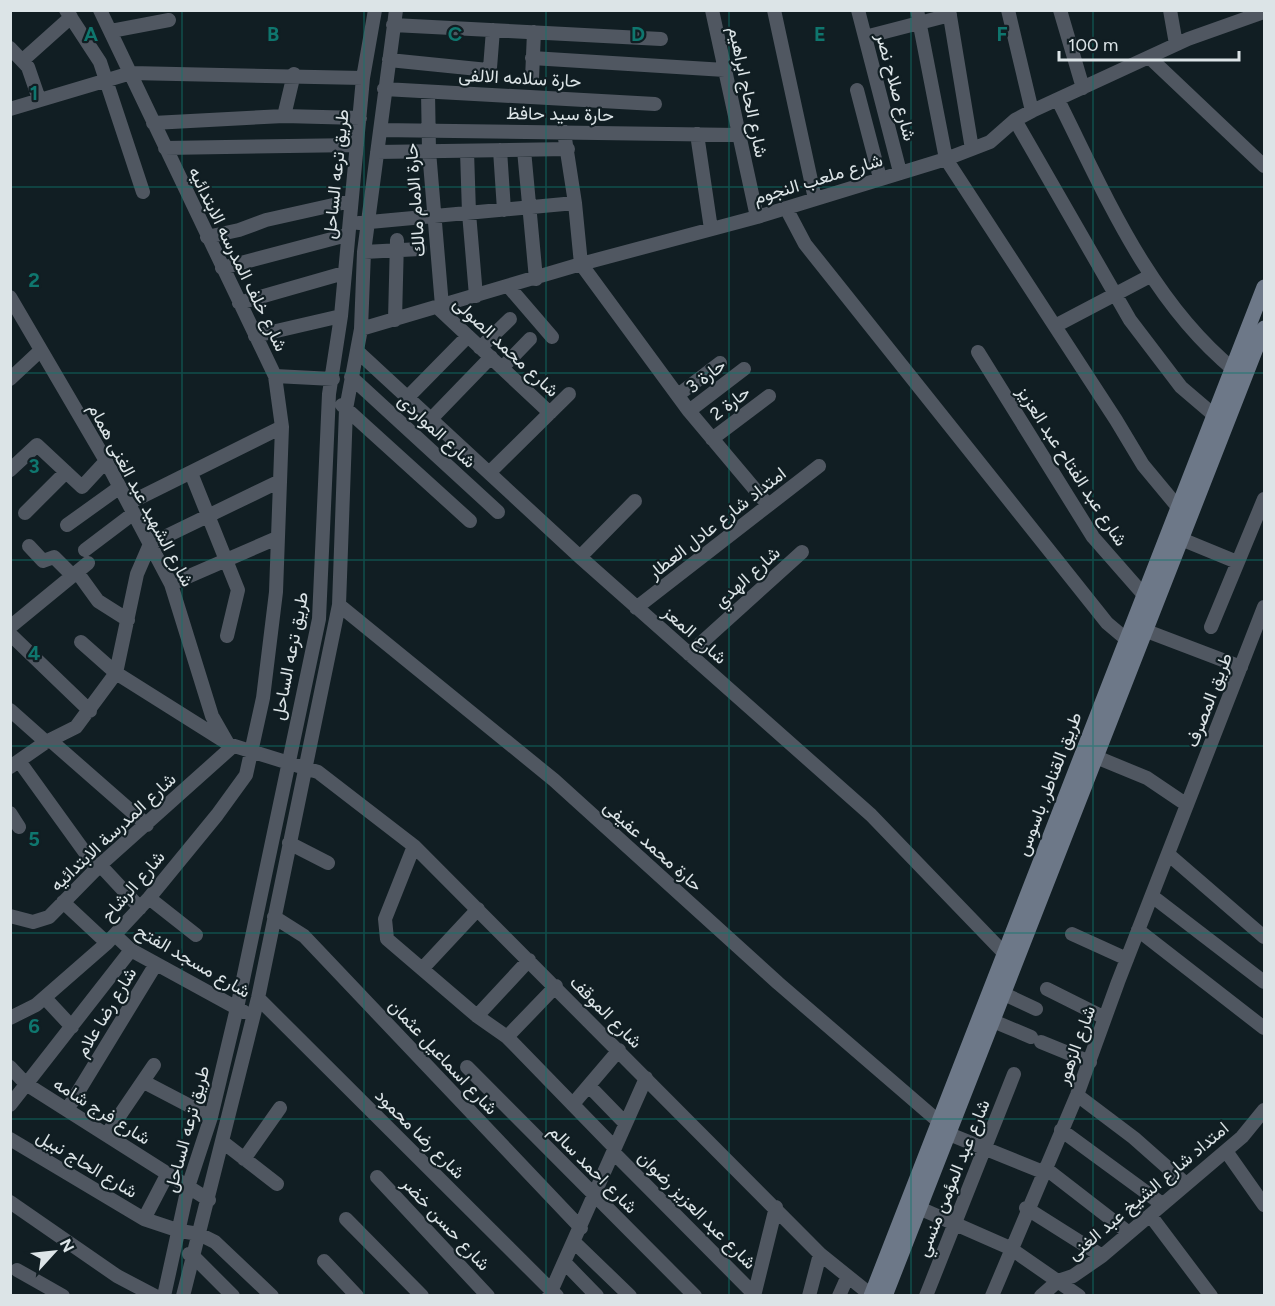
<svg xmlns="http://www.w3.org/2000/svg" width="1275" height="1306" viewBox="0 0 1275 1306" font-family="Figtree,Vazirmatn,sans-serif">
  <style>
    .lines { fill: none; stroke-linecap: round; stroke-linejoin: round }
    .street { stroke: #505761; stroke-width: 14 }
    .secondary { stroke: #6d7888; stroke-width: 15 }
    .grid { fill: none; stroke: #0f766e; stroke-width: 1.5; stroke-opacity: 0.55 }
    .labels { text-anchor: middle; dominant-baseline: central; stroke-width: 4.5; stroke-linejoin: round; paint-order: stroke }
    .street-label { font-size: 18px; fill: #dce4e7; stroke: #111e23 }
    .grid-label { font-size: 20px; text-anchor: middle; font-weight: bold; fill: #0f766e; stroke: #111e23; stroke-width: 4.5; stroke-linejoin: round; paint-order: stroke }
  </style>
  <rect width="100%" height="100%" fill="#111e23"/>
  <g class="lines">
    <path class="street" d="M66 10 100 62 143 192
      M712 10 757 217
      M774 10 815 199
      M858 10 900 172
      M917 10 946 159 1116 420 1143 465 1177 506
      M949 10 972 149
      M1008 10 1032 111
      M1060 10 1083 88
      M1170 10 1176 44
      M393 25 661 39
      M111 31 169 20
      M865 37 950 15
      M10 48 28 67 39 99
      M532 58 725 70
      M1150 58 1264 166
      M23 60 71 17
      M389 60 488 70 490 68 493 30
      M532 79 534 32
      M384 89 655 104
      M857 90 880 178
      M428 92 429 151 442 306
      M1058 100C1106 196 1149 300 1234 370
      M10 109 131 73 363 78
      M284 116 294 74
      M1015 120 1130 320 1181 387 1215 416
      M153 123 284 116 360 118
      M380 130 739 135
      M564 132 575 203 581 264 689 411 768 505
      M697 134 711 229
      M165 148 357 145
      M500 150 504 210
      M524 150 536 279
      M467 151 469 213 476 296
      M377 152 568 149
      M786 208 805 244 1107 623 1126 639
      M359 223 575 203
      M207 237 239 230 266 220 351 201
      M364 252 420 249
      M222 268 347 235
      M509 287 552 337
      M10 297 106 461 171 584 212 716 228 744 318 772 414 846 820 1254 871 1295
      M239 303 344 273
      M437 307 550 413
      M395 320 397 240
      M1055 326 1150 276
      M361 329 581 264 757 217 946 159 990 142 1015 120 1032 111 1188 39 1264 12
      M255 336 341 316
      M480 348 510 319
      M357 351 580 557 871 815 1004 953
      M978 352 1093 537 1143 594
      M502 368 530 339
      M275 376 333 379
      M351 377 498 512
      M10 379 41 350
      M678 395 720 363
      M408 397 468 336
      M342 405 470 521
      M689 411 744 369
      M432 418 491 357
      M712 439 769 396
      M10 470 37 445 82 487 106 461
      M490 472 569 394
      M191 473 238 590 227 636
      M129 503 282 427
      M25 513 66 472
      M67 525 120 487
      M1181 539 1237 562
      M29 546 43 561 54 557 73 576
      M85 550 134 513
      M580 557 635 501
      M77 572 98 601 128 620
      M171 584 277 538
      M339 605 554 780 778 983 938 1121
      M636 608 819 466
      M10 627 88 563
      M1136 627 1241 667
      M1211 627 1264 499
      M10 634 90 711
      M81 642 116 673 224 741
      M689 654 802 552
      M10 710 46 742
      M50 740 147 825
      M1096 757 1147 778 1187 805
      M19 761 97 869
      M10 767 46 742 76 727 116 673 137 574 150 544 280 481
      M10 813 19 827
      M289 843 328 863
      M414 846 385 919 387 939 477 1016 507 1037 615 1148
      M1168 854 1264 937
      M100 865 140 908
      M1152 896 1264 982
      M149 898 196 935
      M63 902 107 943
      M10 916 33 922 49 917 100 865 232 747
      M274 917 304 936 581 1228
      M1138 930 1264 1028
      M1072 934 1127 959
      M115 935 131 950 244 1012
      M422 969 478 909
      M1047 989 1105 1018
      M1004 994 1036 1009
      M45 998 72 1027
      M258 998 557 1296
      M477 1016 529 960
      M10 1018 36 1005 107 943 149 898 217 815 246 775 263 698 276 592 282 427 275 376 100 10
      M993 1021 1031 1037
      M507 1037 556 986
      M1041 1042 1090 1062
      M10 1067 26 1084 209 1200
      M467 1067 695 1296
      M144 1082 211 1117
      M590 1087 624 1122
      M1077 1095 1134 1138 1186 1184
      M573 1104 619 1050
      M10 1105 131 950
      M67 1110 156 964
      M1061 1130 1162 1204
      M107 1134 154 1065
      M949 1134 1043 1172
      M10 1139 144 1219 180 1231 199 1234 215 1242 272 1296
      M224 1143 277 1184
      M1226 1151 1264 1205
      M613 1152 754 1294
      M244 1159 280 1108
      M1045 1168 1129 1233
      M377 1177 488 1296
      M10 1202 117 1276 155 1296
      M919 1208 1010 1248 1079 1296
      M1026 1208 1102 1256
      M1150 1215 1211 1296
      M144 1219 168 1173
      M346 1219 422 1296
      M574 1242 630 1296
      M189 1254 193 1256 233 1296
      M324 1261 357 1296
      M564 1262 597 1296
      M17 1270 63 1296
      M164 1296 188 1187 211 1117 237 1008 319 619 329 394 341 316 363 78 375 10
      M183 1296 258 998 339 605 346 409 361 329 364 252 396 10
      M549 1296 646 1078
      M754 1296 776 1207
      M809 1296 820 1254
      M839 1296 847 1278
      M926 1296 1014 1074
      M992 1296 1077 1095 1118 982 1264 607
      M1041 1296 1058 1281 1073 1276 1102 1256 1242 1137 1264 1110"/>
    <path class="secondary" d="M871 1296 1264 287
      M885 1296 1264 328"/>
  </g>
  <path class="grid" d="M182 10V1296M364 10V1296M546 10V1296M729 10V1296M911 10V1296M1093 10V1296M10 187H1264M10 373H1264M10 560H1264M10 746H1264M10 933H1264M10 1119H1264"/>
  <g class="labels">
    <g class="street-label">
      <text transform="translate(520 78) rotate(3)">حارة سلامه الالفى</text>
      <text transform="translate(896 87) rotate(75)">شارع صلاح نصر</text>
      <text transform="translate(748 92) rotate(78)">شارع الحاج ابراهيم</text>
      <text transform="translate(560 114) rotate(1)">حارة سيد حافظ</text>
      <text transform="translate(336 174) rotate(-84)">طريق ترعه الساحل</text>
      <text transform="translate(818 179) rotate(-17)">شارع ملعب النجوم</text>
      <text transform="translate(415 200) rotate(-94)">حارة الامام مالك</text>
      <text transform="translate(238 259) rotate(64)">شارع خلف المدرسه الابتدائيه</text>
      <text transform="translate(506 347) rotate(43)">شارع محمد الصولى</text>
      <text transform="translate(706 376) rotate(-37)">حارة 3</text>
      <text transform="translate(730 403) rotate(-37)">حارة 2</text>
      <text transform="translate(437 431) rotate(43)">شارع المواردى</text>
      <text transform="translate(1072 466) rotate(57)">شارع عبد الفتاح عبد العزيز</text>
      <text transform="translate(141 495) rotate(62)">شارع الشهيد عبد الغنى همام</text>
      <text transform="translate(717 523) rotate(-38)">امتداد شارع عادل العطار</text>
      <text transform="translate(747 577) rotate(-42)">شارع الهدي</text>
      <text transform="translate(695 635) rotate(41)">شارع المعز</text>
      <text transform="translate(290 656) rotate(-79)">طريق ترعه الساحل</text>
      <text transform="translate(1209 700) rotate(-69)">طريق المصرف</text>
      <text transform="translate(1049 784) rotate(-69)">طريق القناطر, باسوس</text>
      <text transform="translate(113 832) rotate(-43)">شارع المدرسة الابتدائيه</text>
      <text transform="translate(653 846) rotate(42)">حارة محمد عفيفى</text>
      <text transform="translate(133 886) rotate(-49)">شارع الرشاح</text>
      <text transform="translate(193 961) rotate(30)">شارع مسجد الفتح</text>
      <text transform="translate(106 1012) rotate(-59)">شارع رضا علام</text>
      <text transform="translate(606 1012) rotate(45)">شارع الموقف</text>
      <text transform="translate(1076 1045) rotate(-70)">شارع الزهور</text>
      <text transform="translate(443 1057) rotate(47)">شارع اسماعيل عثمان</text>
      <text transform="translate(102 1111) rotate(32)">شارع فرج شامه</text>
      <text transform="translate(187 1129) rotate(-75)">طريق ترعه الساحل</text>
      <text transform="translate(420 1134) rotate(45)">شارع رضا محمود</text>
      <text transform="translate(87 1164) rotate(31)">شارع الحاج نبيل</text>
      <text transform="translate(593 1169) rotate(45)">شارع احمد سالم</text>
      <text transform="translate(953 1178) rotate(-68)">شارع عبد المؤمن منسي</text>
      <text transform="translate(1148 1191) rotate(-40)">امتداد شارع الشيخ عبد الغنى</text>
      <text transform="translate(697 1210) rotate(45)">شارع عبد العزيز رضوان</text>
      <text transform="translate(446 1224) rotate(47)">شارع حسن خضر</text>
    </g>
  </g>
  <g class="grid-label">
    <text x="91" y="41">A</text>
    <text x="273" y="41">B</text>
    <text x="455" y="41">C</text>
    <text x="638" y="41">D</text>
    <text x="820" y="41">E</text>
    <text x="1002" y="41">F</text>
    <text x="34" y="100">1</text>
    <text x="34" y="287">2</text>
    <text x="34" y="473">3</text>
    <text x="34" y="660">4</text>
    <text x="34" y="846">5</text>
    <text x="34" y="1033">6</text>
  </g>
  <rect width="1275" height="1306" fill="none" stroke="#dce4e7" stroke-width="24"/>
  <g transform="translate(54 1252) rotate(63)" stroke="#111e23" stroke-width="4.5" paint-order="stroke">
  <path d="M0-4.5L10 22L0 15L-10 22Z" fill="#dce4e7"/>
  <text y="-9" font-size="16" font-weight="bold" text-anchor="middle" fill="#dce4e7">N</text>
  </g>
  <path d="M1059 51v9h180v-9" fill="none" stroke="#dce4e7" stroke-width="3"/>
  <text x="1068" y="51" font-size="18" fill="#dce4e7" stroke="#111e23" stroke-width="4.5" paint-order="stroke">100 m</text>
</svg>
